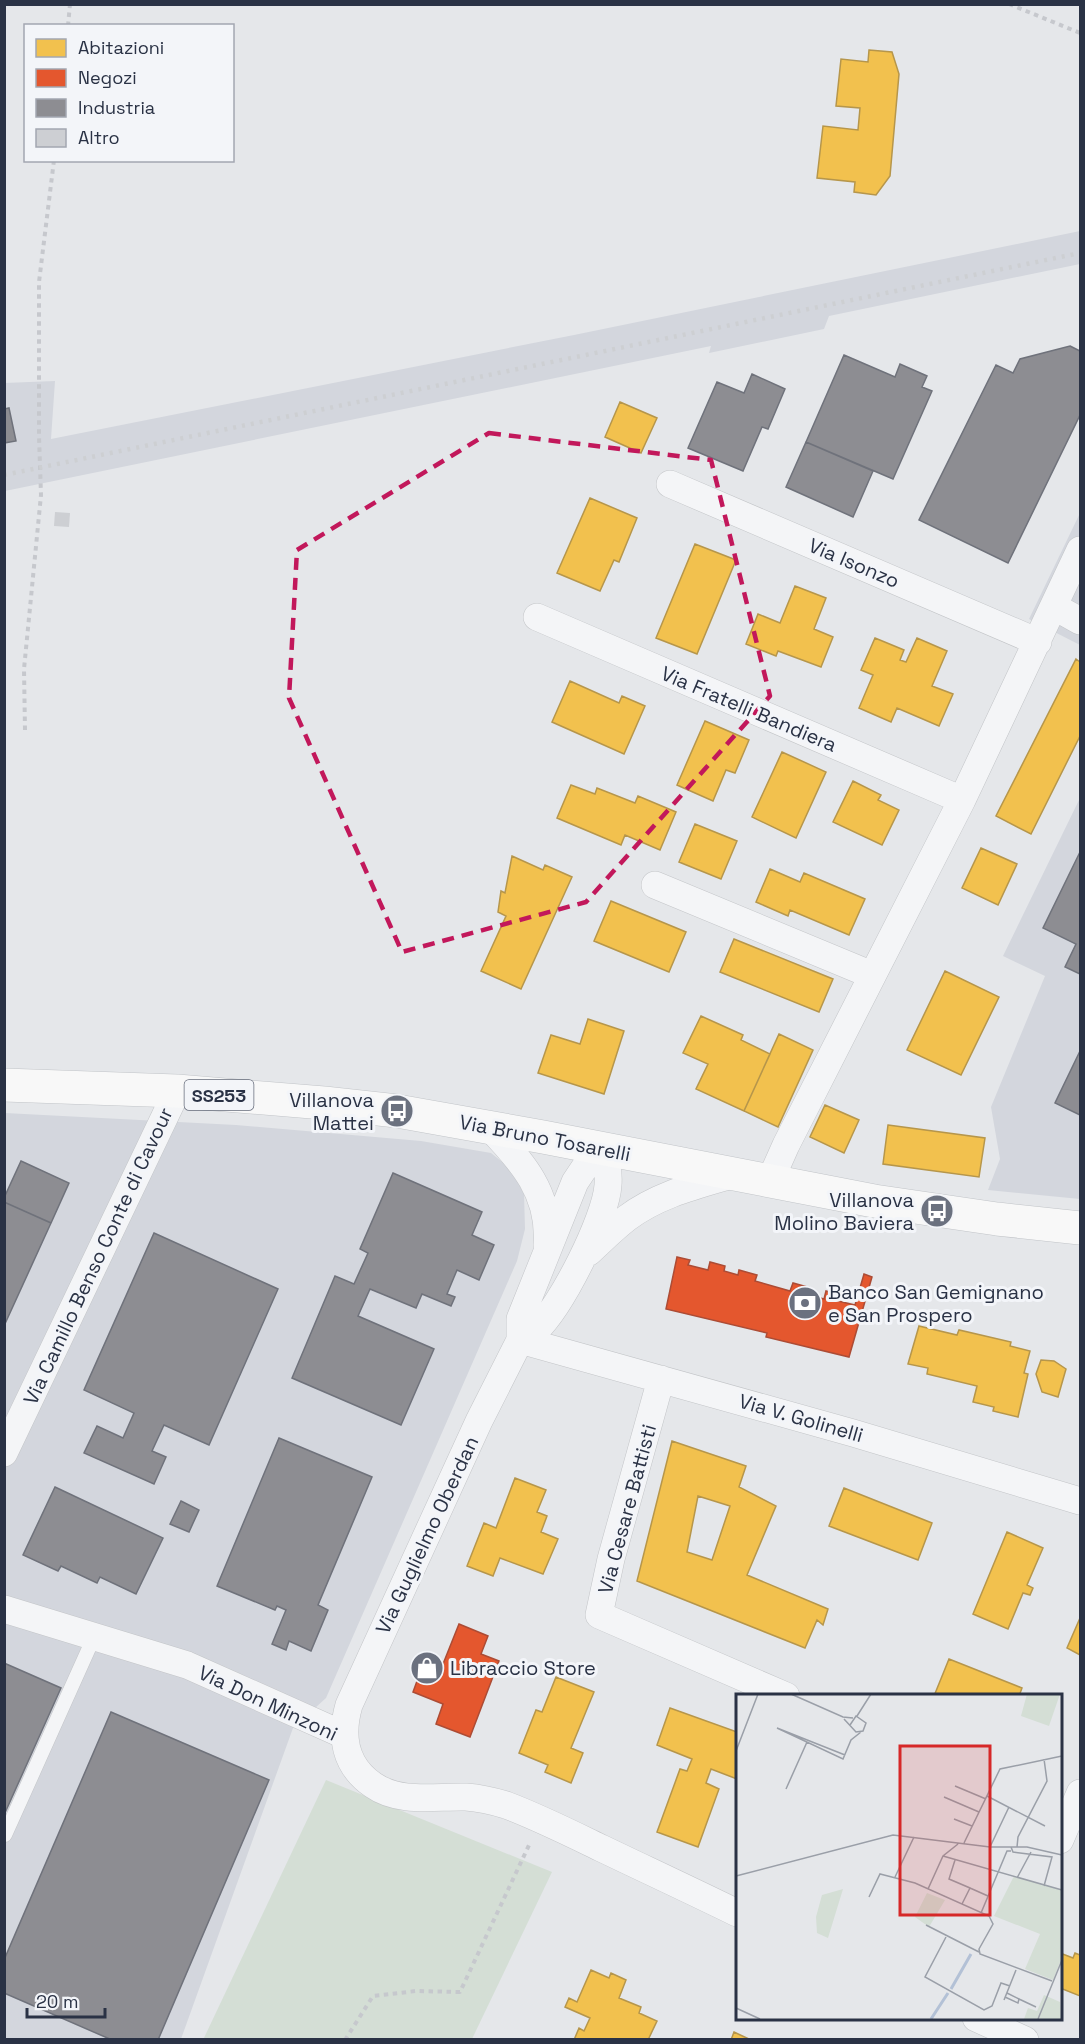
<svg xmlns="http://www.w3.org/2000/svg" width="1085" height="2044" viewBox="0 0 1085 2044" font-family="'Space Grotesk',sans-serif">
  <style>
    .built { fill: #d3d6dd }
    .green { fill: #d4ded5 }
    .homes { fill: #f2c14e; stroke: #b6964b; stroke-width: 1.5; fill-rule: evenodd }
    .shops { fill: #e4572e; stroke: #ac4c35; stroke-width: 1.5 }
    .industry { fill: #8d8d92; stroke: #6f727b; stroke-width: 1.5 }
    .building { fill: #cdcfd3 }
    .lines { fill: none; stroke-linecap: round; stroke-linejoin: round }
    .lane-casing { stroke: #c3c5c8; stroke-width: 15 }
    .street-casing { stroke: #c3c5c8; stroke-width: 28 }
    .primary-casing { stroke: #c1c4c8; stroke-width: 34 }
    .path { stroke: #c6c8cd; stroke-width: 4; stroke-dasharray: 4.5 4.5; stroke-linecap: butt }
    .lane { stroke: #f4f5f7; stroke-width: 14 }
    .street { stroke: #f4f5f7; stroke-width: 27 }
    .primary { stroke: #f8f8f8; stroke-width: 33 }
    .rail { stroke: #cdcfd2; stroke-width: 4.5; stroke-dasharray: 3 6; stroke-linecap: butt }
    .marked { fill: none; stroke: #c2185b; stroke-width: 4.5; stroke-dasharray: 12 8; stroke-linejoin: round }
    .labels { text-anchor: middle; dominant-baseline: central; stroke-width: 6; stroke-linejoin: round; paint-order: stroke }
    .shield { fill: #f3f5f9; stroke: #666c7b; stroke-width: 1.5 }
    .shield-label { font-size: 18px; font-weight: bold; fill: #2a3245 }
    .street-label { font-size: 20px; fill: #2a3245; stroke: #f3f5f9 }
    .poi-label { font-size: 20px; fill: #2a3245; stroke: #f3f5f9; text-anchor: end }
    .inset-river { fill: none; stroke: #b3c1d6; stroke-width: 3 }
    .inset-road { fill: none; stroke: #9a9fa8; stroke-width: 1.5 }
    .view { fill: #d62828; fill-opacity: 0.15; stroke: #d62828; stroke-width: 3 }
    .inset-edge { fill: none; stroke: #2a3245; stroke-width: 3 }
  </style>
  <rect width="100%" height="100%" fill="#e5e7ea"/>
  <path class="built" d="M1080 231V264L829 316 824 329 709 353 711 346 5 491 4 383 55 381 51 439 574 335Z
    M1080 513V645L1029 619Z
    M1080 798V1199L988 1190 1000 1159 991 1107 1045 976 1003 956Z
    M5 1113 236 1125 421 1141 491 1153 511 1169 524 1194 525 1229 517 1261 326 1698 293 1728 181 2039 5 2040Z"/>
  <path class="green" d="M326 1780 552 1872 472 2039 203 2040Z"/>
  <path class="homes" d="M869 50 892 52 899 74 890 176 876 195 854 192 855 182 817 178 823 126 858 130 860 108 836 106 841 59 868 62Z
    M620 402 657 418 641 453 605 437Z
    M590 498 637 518 619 562 614 560 600 591 557 573Z
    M695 544 736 560 697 654 656 638Z
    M795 586 826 598 814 629 833 637 821 667 778 651 776 656 746 644 758 614 780 623Z
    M875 638 904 650 900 660 906 662 917 638 947 651 932 686 953 694 939 726 897 708 891 722 859 708 873 675 861 670Z
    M1076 659 1080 662V736L1031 834 996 816Z
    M570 681 619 703 622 696 645 706 624 754 552 722Z
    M705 721 749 740 735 773 726 770 713 801 677 785Z
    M782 752 826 772 796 838 752 817Z
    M853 781 881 795 878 800 899 810 882 845 833 822Z
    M571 785 595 794 597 788 635 803 638 796 676 812 660 850 625 835 621 845 557 818Z
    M695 824 737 841 721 879 679 862Z
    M981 848 1017 864 998 905 962 888Z
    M512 856 543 870 545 865 572 877 521 989 481 971 506 916 498 912 501 891 505 893Z
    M770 869 800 882 804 873 865 899 849 935 790 910 788 916 756 902Z
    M611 901 686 932 669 972 594 941Z
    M734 939 833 979 819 1012 720 972Z
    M945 971 999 997 961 1075 907 1050Z
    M701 1016 743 1035 741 1040 770 1054 744 1111 696 1089 708 1064 683 1053Z
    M588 1019 624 1031 604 1094 538 1073 551 1035 580 1044Z
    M779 1034 813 1050 778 1127 744 1111Z
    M825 1105 859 1120 844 1153 810 1137Z
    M888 1125 985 1138 979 1177 883 1164Z
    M919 1326 957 1335 959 1330 1011 1342 1010 1346 1030 1351 1024 1373 1028 1374 1018 1417 993 1411 994 1407 973 1402 977 1386 927 1374 928 1368 908 1364Z
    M1041 1360 1054 1361 1066 1369 1058 1397 1042 1392 1036 1374Z
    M672 1441 746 1466 739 1487 776 1506 747 1575 828 1609 823 1625 817 1620 805 1648 637 1581ZM698 1496 730 1506 712 1560 687 1552Z
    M515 1478 546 1490 537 1512 547 1516 541 1532 558 1539 543 1574 500 1558 493 1576 467 1566 484 1523 496 1528Z
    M844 1488 932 1523 918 1560 829 1526Z
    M1007 1532 1043 1548 1027 1585 1033 1588 1030 1595 1023 1593 1008 1629 973 1614Z
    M1080 1618V1655L1067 1648Z
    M949 1659 1022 1688 1019 1696H934Z
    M556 1677 594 1692 571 1748 583 1753 571 1783 545 1772 548 1765 519 1753 536 1710 542 1712Z
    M670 1708 737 1732V1779L711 1769 706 1783 719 1789 698 1847 657 1832 680 1769 687 1771 692 1759 657 1745Z
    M1060 1953 1073 1958 1075 1953 1080 1955V1996L1060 1988Z
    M591 1970 609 1978 611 1973 626 1980 619 1998 641 2007 639 2013 657 2021 648 2040H574L579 2028 584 2031 590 2018 565 2007 569 1998 577 2002Z
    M734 2032 751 2040H731Z"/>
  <path class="shops" d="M677 1257 690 1260 688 1265 708 1270 710 1262 725 1266 724 1271 738 1275 739 1270 757 1275 755 1281 790 1291 793 1283 811 1288 809 1295 824 1299 826 1291 840 1295 838 1301 855 1305 864 1274 872 1277 849 1357 766 1337 767 1333 666 1309Z
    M459 1624 488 1636 481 1654 499 1661 470 1737 436 1724 443 1704 413 1692 424 1662 441 1669Z"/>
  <path class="industry" d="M1070 346 1080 351V415L1008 563 919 520 996 365 1013 373 1020 359Z
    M844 355 895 377 900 364 927 376 922 387 932 391 893 479 806 442Z
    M752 374 785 389 768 429 762 427 743 471 688 448 717 382 744 393Z
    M9 408 16 441 4 443V409Z
    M806 442 873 471 853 517 786 487Z
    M1080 852V974L1065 967 1076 944 1043 928Z
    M1080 1051V1115L1055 1103Z
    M21 1161 69 1183 51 1223 4 1202V1198Z
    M393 1173 482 1212 472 1235 494 1245 479 1280 457 1270 447 1294 455 1297 451 1306 422 1294 416 1308 370 1289 358 1316 434 1349 401 1425 292 1378 335 1276 354 1284 368 1253 360 1249Z
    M4 1202 51 1223 4 1326Z
    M154 1233 278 1289 209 1445 164 1425 152 1451 166 1457 154 1484 84 1453 97 1426 123 1438 134 1413 84 1390Z
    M279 1438 372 1477 318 1605 328 1610 311 1651 289 1641 286 1650 272 1644 286 1610 277 1606 275 1610 217 1586Z
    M55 1487 163 1538 136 1594 100 1577 97 1583 61 1566 58 1571 23 1555Z
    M181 1501 199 1510 189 1532 170 1524Z
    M4 1663 61 1688 4 1815Z
    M111 1712 269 1780 158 2040H112L4 1993V1960Z"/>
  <path class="building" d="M55 512 70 513 69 527 54 526Z"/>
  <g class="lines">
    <defs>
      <path id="lane" d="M5 1835 94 1637"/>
      <path id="street" d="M670 484 1038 642
        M1055 607 1080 621
        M537 617 962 800
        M655 885 872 975
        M489 1127C522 1161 551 1194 547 1245
        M770 1181 786 1145 962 800 1080 550
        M589 1252C602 1240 614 1228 627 1218 659 1194 698 1185 735 1174
        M520 1340C525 1337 532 1334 536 1330 561 1307 606 1218 608 1185 609 1172 607 1161 603 1148L587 1164 575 1182 520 1319V1340L479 1421 349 1705C340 1736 344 1765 373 1785 400 1804 436 1796 466 1797 479 1798 493 1801 506 1805 538 1817 570 1833 601 1848 647 1870 692 1891 737 1913
        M520 1340 853 1433 1080 1501
        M661 1379 611 1559 599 1615 786 1696
        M4 1453 177 1091
        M4 1609 187 1665 344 1735
        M1060 1840 1080 1793
        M976 2018 1025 2040"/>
      <path id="primary" d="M4 1085 177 1091 324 1103 397 1111 543 1137 874 1201 997 1219 1080 1228"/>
    </defs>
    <use href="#lane" class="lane-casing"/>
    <use href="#street" class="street-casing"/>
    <use href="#primary" class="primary-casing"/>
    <path class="path" d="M1009 4 1080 33
      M68 26 70 4
      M25 730 24 669 41 495 39 436V282L54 160
      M345 2040 373 1996 416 1991 460 1992 530 1843"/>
    <use href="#lane" class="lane"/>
    <use href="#street" class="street"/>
    <use href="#primary" class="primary"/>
    <path class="rail" d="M4 475 1080 253"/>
  </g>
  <path class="marked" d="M489 433 711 460 770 696 586 902 402 952 289 698 297 550Z"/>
  <defs>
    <symbol id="bus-disc" viewBox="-11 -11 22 22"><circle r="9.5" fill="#6b717f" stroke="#f3f5f9"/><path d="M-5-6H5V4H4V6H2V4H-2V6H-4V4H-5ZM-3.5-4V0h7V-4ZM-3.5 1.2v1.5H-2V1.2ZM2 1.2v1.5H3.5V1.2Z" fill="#fff"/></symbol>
    <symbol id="bank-disc" viewBox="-11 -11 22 22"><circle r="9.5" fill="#6b717f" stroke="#f3f5f9"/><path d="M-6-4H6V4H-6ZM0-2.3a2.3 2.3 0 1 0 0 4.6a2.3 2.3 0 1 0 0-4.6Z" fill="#fff"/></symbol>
    <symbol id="shop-disc" viewBox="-11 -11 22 22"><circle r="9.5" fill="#6b717f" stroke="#f3f5f9"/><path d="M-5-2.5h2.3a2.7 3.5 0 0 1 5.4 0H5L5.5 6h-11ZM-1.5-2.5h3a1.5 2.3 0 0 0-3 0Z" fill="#fff"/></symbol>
  </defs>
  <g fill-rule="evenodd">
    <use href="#bus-disc" x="378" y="1092" width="38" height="38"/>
    <use href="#bus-disc" x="918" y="1192" width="38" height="38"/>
    <use href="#bank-disc" x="786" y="1284" width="38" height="38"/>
    <use href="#shop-disc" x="408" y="1649" width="38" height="38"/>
  </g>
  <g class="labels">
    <rect class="shield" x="184.5" y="1080" width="69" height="30" rx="4.5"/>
    <g class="shield-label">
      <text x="219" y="1095">SS253</text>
    </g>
    <g class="street-label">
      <text transform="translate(854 563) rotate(23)">Via Isonzo</text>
      <text transform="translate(749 709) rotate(23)">Via Fratelli Bandiera</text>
      <text transform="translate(545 1138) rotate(11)">Via Bruno Tosarelli</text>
      <text transform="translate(98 1256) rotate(-65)">Via Camillo Benso Conte di Cavour</text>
      <text transform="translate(801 1418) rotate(16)">Via V. Golinelli</text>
      <text transform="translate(627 1509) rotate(-75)">Via Cesare Battisti</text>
      <text transform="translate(427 1535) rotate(-65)">Via Guglielmo Oberdan</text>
      <text transform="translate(268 1703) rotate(25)">Via Don Minzoni</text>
    </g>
    <g class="poi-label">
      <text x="374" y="1100">Villanova<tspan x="374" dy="23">Mattei</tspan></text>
      <text x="914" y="1200">Villanova<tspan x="914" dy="23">Molino Baviera</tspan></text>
      <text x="828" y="1292" text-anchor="start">Banco San Gemignano<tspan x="828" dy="23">e San Prospero</tspan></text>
      <text x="450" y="1668" text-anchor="start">Libraccio Store</text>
    </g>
  </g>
  <g transform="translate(736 1694)">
    <rect width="326" height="326" fill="#e5e7ea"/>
    <path d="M291 0H324L313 32 285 22ZM278 182 325 196V266L317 286 289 275 304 240 258 222ZM107 195 92 244 81 239 80 223 86 201ZM191 199 209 206 193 233 179 223ZM308 301 324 308 325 325H288L292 314 301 317Z" fill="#d4ded5"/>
    <path class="inset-river" d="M215 295 235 260M195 325 212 299"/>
    <path class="inset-road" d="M55 0 107 23 117 24M121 22 135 0M108 25 120 38 127 37 130 29 120 22 114 31M0 57 22 0M109 61 41 34 107 65 115 46 125 38M219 92 250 105M50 95 71 48M251 102 309 132M208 103 243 118M218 125 236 132M228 149 264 75 326 62M254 153 273 113M275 153 277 158 316 163 308 192M281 153 282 143 311 87 308 65M207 162 326 196M219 166 213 185 234 194 226 210M0 182 157 141 254 153H291L326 161M159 183 178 143M281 184 295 158M234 194 252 202M192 195 207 162 222 150M133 203 144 180 148 181 179 189 253 222 257 230 243 255 244 260 316 287M245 219 271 157H275M190 231 243 258M210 243 189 283 248 316 256 312 265 289 274 292M269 303 282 309 283 305 271 299M283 305 300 313M268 306 280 276M0 314 24 325M302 325 326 266"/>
    <path class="view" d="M164 52H254V221H164Z"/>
    <rect width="326" height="326" class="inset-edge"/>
  </g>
  <rect width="1085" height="2044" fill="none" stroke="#2a3245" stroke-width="12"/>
  <rect x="24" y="24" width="210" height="138" fill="#f3f5f9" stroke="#a3a7b1" stroke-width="1.5"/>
  <rect x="36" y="39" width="30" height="18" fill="#f2c14e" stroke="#a3a7b1" stroke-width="1.5"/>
  <text x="78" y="54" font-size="18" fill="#2a3245">Abitazioni</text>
  <rect x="36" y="69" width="30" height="18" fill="#e4572e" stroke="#a3a7b1" stroke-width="1.5"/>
  <text x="78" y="84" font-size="18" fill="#2a3245">Negozi</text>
  <rect x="36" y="99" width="30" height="18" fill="#8d8d92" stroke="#a3a7b1" stroke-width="1.5"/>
  <text x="78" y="114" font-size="18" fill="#2a3245">Industria</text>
  <rect x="36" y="129" width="30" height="18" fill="#cdcfd3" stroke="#a3a7b1" stroke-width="1.5"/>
  <text x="78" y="144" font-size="18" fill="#2a3245">Altro</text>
  <path d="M27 2008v9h78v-9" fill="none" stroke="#2a3245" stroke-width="3"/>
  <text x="36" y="2008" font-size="18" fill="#2a3245" stroke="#f3f5f9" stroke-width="4.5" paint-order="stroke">20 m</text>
</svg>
